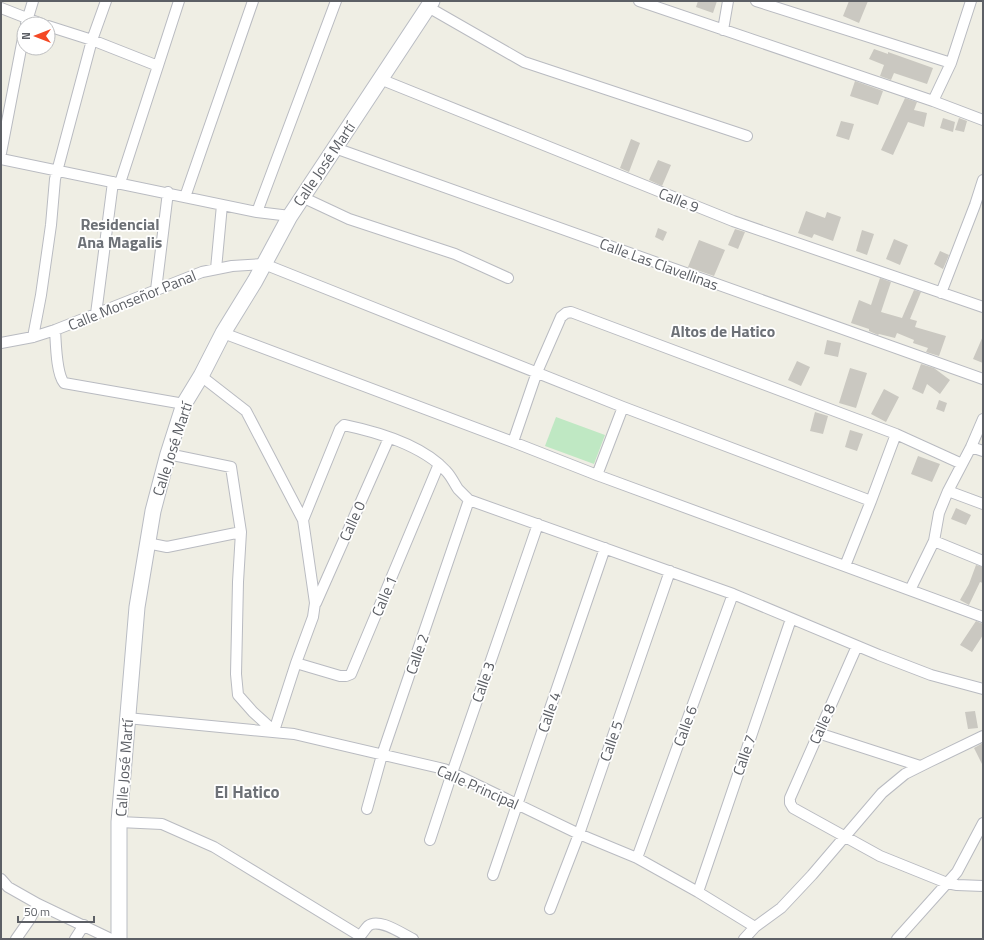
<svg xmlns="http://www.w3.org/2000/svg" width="984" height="940" viewBox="0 0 984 940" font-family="'Titillium Web',sans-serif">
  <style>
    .green { fill: #bfe8c3 }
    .building { fill: #cac8c1 }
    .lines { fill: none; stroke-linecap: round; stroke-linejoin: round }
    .minor-casing { stroke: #b9bbc1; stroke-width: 12 }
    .secondary-casing { stroke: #b9bcc3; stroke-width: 17 }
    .minor { stroke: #fff; stroke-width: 10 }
    .secondary { stroke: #fff; stroke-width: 15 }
    .labels { text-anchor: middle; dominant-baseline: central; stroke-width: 3.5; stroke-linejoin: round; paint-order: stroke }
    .street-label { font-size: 15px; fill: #5c5f65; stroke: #fff }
    .neighbourhood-label { font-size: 16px; font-weight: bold; fill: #6d7177; stroke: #fff }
    .quarter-label { font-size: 17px; font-weight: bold; fill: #6d7177; stroke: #fff }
  </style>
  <rect width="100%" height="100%" fill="#efeee4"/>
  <path class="green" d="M556 417 605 435 594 464 545 446Z"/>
  <path class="building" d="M698 1H717L713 13 696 7Z
    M849 1H868L859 23 843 16Z
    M874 49 888 54V52L933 68 927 84 894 73 891 80 880 76 884 65 869 59Z
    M855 81 883 91 878 105 850 96Z
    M905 98 917 102 914 110 927 113 924 127 908 122 893 155 881 150Z
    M943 118 955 122 953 132 940 128Z
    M959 118 967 121 964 132 955 130Z
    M841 121 854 124 849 140 836 136Z
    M631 139 640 143 629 172 620 168Z
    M658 160 671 165 662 186 649 180Z
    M806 211 825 218 827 212 841 217 833 241 814 234 812 238 798 233Z
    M658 228 667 232 663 241 655 237Z
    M735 229 745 232 738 249 728 245Z
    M862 230 874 234 867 255 856 251Z
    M894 239 908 245 900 265 886 259Z
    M699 240 725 250 714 276 688 267Z
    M940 251 949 255 943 269 934 264Z
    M880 278 891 282 881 312 902 318 914 290 921 292 910 319 917 321 915 327 946 336 939 356 926 352 928 348 913 343 914 340 897 333 895 338 879 334 878 335 869 331V329L851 323 859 300 871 305Z
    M983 336V363L973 359Z
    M827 340 841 343 838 357 824 354Z
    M797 361 810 367 801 386 788 380Z
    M921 364 934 368 950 380 940 394 927 384 923 394 912 389Z
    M850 368 867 373 856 408 839 403Z
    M884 389 899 397 886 422 871 414Z
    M939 400 947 403 944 412 936 409Z
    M815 412 828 416 823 434 810 431Z
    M850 430 863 434 857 451 845 447Z
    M918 456 940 464 932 482 911 474Z
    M956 508 971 515 966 525 951 519Z
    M976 565 983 567V583L980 582 969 605 960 600 969 584Z
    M976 621 983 624V635L972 652 960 645Z
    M975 711 978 728 968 729 965 712Z
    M983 743V766L974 748Z"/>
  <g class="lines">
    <defs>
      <path id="minor" d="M639 1 933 101 983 120
        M756 1 951 63
        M428 7 524 62 747 136
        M1 8 42 24
        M26 24 33 1
        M48 26 92 40 158 66
        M723 30 728 1
        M380 79 733 221 983 307
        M933 101 951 63 971 1
        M335 148 983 379
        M1 153 24 33
        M1 159 257 212 290 216
        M120 183 179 1
        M185 197 253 1
        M302 197 349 219 455 254 508 278
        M257 212 336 1
        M216 269 222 205
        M156 290 168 192
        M941 293 975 205 983 180
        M96 314 113 182
        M55 330C56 343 56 373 64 383L184 404
        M223 333 513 442 597 475 983 617
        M33 337 41 295 51 225 55 179 92 40 106 1
        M1 343 33 337 55 330 202 272 232 266 264 264 623 407 871 501
        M201 376 246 411 303 520 315 603 313 617 296 663 274 731 253 712 238 695 236 674 238 582 241 532
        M513 442 537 372 561 317 566 313 571 312 896 434 962 464
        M971 447 983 451
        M597 475 623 407
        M948 491 983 504
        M303 520 340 429 344 425C378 432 423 446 446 471 451 476 454 483 458 489 461 492 465 496 469 500L733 594 879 655 931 675 983 689
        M934 541 983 561
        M147 543 167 547 241 532 231 467 168 454
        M845 566 871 501 896 434
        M910 590 934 541 939 513 948 491 971 447 983 419
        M316 603 389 438
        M857 646 790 798V803L793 808 880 856 947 883 957 885 983 886
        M296 663 340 676H346L351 674 439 464
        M127 718 294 734 444 769 579 834 637 858 698 892 755 927
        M818 733 920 766
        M367 809 382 755 469 500
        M119 822 162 824 214 847 360 936C363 933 365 929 368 926 379 917 402 934 413 939
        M430 840 452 773 538 524
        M637 858 733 594
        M493 875 605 548
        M1 879 8 887 38 904 111 939
        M698 892 791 619
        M550 909 579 834 670 571
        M16 939 30 919 38 904
        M75 939 84 925
        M744 939 755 927 781 908 812 875 882 793 905 774 929 762 983 736
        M897 939 957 872 983 823"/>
      <path id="secondary" d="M119 939V822L137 607 153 511 168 454 184 404 201 376 223 333 255 281 290 216 432 1"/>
    </defs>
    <use href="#minor" class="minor-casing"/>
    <use href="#secondary" class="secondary-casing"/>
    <use href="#minor" class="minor"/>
    <use href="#secondary" class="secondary"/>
  </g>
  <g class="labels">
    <g class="street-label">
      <text transform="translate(324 164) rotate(-56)">Calle José Martí</text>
      <text transform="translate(679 200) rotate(22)">Calle 9</text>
      <text transform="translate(659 264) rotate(20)">Calle Las Clavellinas</text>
      <text transform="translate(132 300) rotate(-22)">Calle Monseñor Panal</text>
      <text transform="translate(172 449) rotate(-72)">Calle José Martí</text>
      <text transform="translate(352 521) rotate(-66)">Calle 0</text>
      <text transform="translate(384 596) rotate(-67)">Calle 1</text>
      <text transform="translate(417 654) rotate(-71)">Calle 2</text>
      <text transform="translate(483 682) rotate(-71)">Calle 3</text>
      <text transform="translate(549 712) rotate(-71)">Calle 4</text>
      <text transform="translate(822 724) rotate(-66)">Calle 8</text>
      <text transform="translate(685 726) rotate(-70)">Calle 6</text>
      <text transform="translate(611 741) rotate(-71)">Calle 5</text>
      <text transform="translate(744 755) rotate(-71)">Calle 7</text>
      <text transform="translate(124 768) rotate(-86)">Calle José Martí</text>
      <text transform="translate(478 787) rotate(24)">Calle Principal</text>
    </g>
    <g class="neighbourhood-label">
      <text x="120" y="224">Residencial<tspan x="120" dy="18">Ana Magalis</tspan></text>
      <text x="723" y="331">Altos de Hatico</text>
    </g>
    <g class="quarter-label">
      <text x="247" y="792">El Hatico</text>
    </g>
  </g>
  <rect width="984" height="940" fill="none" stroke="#5c5f65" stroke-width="4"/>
  <g transform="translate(36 36) rotate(270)"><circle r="19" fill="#ffffff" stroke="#bebfc1"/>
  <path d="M0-3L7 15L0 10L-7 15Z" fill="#f44925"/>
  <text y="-6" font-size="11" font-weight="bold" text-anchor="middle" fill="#5c5f65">N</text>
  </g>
  <path d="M18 916v6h76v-6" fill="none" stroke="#5c5f65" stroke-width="2"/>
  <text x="24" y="916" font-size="12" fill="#5c5f65" stroke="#ffffff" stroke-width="3" paint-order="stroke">50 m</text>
</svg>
